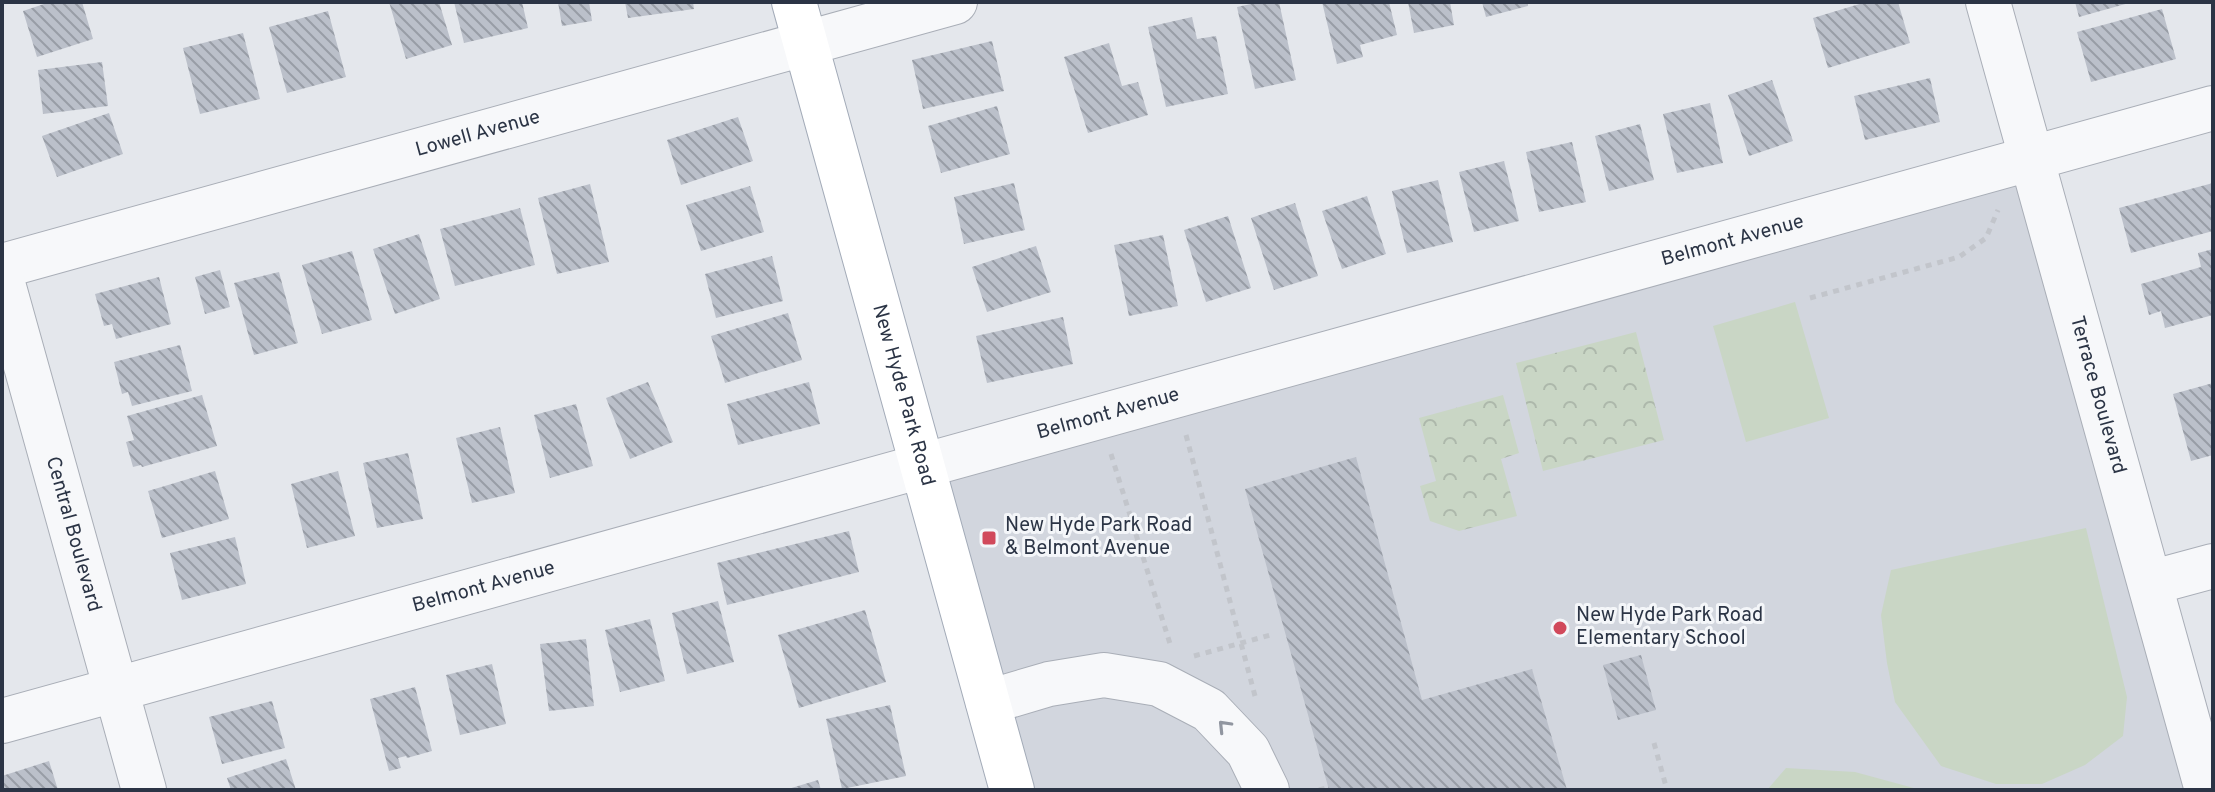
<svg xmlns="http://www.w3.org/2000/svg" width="2215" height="792" viewBox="0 0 2215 792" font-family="Overpass,sans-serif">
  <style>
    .built { fill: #d2d6de }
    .grass { fill: #c9d6c5 }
    .park { fill: url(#park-crowns) }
    .building { fill: url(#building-back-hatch) }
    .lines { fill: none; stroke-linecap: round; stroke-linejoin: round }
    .minor-casing { stroke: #a9aeb7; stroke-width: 46 }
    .major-casing { stroke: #a3abb8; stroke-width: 46 }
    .path { stroke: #c2c5cb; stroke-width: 5; stroke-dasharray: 6 6; stroke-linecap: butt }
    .minor { stroke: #f7f8fa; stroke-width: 44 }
    .major { stroke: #fff; stroke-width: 44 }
    .oneway { stroke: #9196a0 }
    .poi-dot { fill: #d1495b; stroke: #f4f6f9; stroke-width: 3 }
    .labels { text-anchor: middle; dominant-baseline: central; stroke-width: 6; stroke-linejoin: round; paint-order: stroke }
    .street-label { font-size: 20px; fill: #2b3445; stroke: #f4f6f9 }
    .poi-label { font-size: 20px; fill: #2b3445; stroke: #f4f6f9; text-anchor: start }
  </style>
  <defs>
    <pattern id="park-crowns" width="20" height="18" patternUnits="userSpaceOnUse" patternTransform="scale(2)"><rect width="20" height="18" fill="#c9d6c5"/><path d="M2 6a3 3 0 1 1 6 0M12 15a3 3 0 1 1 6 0" fill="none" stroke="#adb8ab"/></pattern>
    <pattern id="building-back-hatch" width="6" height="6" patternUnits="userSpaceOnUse" patternTransform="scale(2)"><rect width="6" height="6" fill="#bbc0ca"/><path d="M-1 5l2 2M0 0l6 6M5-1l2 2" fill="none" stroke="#989da6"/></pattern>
  </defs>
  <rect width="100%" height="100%" fill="#e4e7ec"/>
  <path class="built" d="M2025 166 2197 790H1012L923 466Z"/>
  <path class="grass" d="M1795 302 1829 418 1746 442 1713 326Z
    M2086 528 2127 697 2123 736 2085 765 2042 784H1996L1941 766 1895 702 1887 663 1881 615 1891 570Z
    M1786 768 1855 772 1921 790H1767Z"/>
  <path class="park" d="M1636 332 1664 440 1543 471 1516 363Z
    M1503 395 1519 453 1501 459 1517 516 1459 531 1430 521 1420 486 1436 481 1419 418Z"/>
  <path class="building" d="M50 2H82L93 39 37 57 23 11Z
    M389 2H439L452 45 406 59Z
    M454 2H522L528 28 464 43Z
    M558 2H589L592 21 562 26Z
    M625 2H693L694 9 628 18Z
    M1260 2H1279L1296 80 1255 89 1237 7Z
    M1322 2H1389L1397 35 1360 45 1363 57 1337 64Z
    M1408 2H1450L1454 25 1414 33Z
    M1482 2H1527L1528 6 1486 17Z
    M1866 2H1898L1910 43 1828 68 1813 18Z
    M2075 2H2128L2129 3 2079 17Z
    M2162 9 2176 59 2091 82 2077 32Z
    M328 11 346 77 287 93 269 27Z
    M1192 17 1197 39 1216 36 1228 94 1166 107 1148 27Z
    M243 33 260 99 200 114 183 48Z
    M992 41 1004 91 923 109 912 60Z
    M1109 43 1122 86 1138 82 1148 115 1088 133 1064 57Z
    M102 62 108 106 43 114 38 70Z
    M1930 78 1940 122 1865 140 1854 96Z
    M1772 80 1793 141 1749 156 1728 95Z
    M1710 103 1723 163 1677 173 1663 114Z
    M997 106 1010 154 941 173 928 126Z
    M109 113 123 154 57 177 42 136Z
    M738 117 753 161 681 185 667 140Z
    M1640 124 1654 180 1609 191 1595 136Z
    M1572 142 1586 202 1539 212 1526 152Z
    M1504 161 1519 221 1474 232 1459 172Z
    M1438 180 1453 242 1407 253 1392 191Z
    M1014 183 1025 230 964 244 954 197Z
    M2213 183V231L2131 253 2119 208Z
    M590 184 609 262 557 274 538 198Z
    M750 186 764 232 701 251 686 205Z
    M1367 196 1386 254 1342 269 1322 211Z
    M1295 203 1318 276 1274 290 1251 218Z
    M520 208 535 265 455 286 440 229Z
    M1228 216 1251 288 1206 302 1184 230Z
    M419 234 440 299 395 314 373 249Z
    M1163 235 1178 306 1129 316 1114 245Z
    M1036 246 1051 292 987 312 972 267Z
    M2213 249V315L2165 328 2161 311 2149 315 2141 284 2201 267 2198 253Z
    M352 251 372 320 322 334 302 265Z
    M772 256 783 301 716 318 705 274Z
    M220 270 230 307 205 314 195 277Z
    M279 272 298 343 254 355 234 283Z
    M159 277 171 324 116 339 112 324 104 326 95 294Z
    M788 313 802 360 725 383 711 336Z
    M1063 317 1073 364 987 383 976 336Z
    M180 345 192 391 132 406 128 392 122 394 114 362Z
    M648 382 673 442 630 459 606 398Z
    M809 382 820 424 738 445 727 404Z
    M2213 383V455L2191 461 2173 394Z
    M202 395 217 446 142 467 141 465 133 467 126 442 134 440 127 416Z
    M576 404 593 466 550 478 534 415Z
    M500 427 515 493 472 503 456 438Z
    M408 453 423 519 377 528 363 463Z
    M1356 457 1422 700 1532 669 1567 790H1329L1245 489Z
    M215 471 229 519 162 538 148 491Z
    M338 471 355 536 307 548 291 484Z
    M849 531 859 572 727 605 717 563Z
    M235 537 246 584 182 600 170 553Z
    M718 601 734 662 687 674 672 613Z
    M865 610 886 682 799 708 778 635Z
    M650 619 665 681 620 692 605 630Z
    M586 639 594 706 549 711 540 644Z
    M1641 655 1656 710 1618 720 1603 665Z
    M492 664 506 724 460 735 446 675Z
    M415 687 432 751 407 758 406 756 398 758 401 768 389 771 370 699Z
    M272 701 285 748 222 764 209 717Z
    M890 705 906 776 842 789 826 719Z
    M286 759 296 790H231L227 778Z
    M49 761 58 790H2V776Z
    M818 780 821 790H788V789Z"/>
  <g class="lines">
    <defs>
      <g id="minor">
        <path id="s1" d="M1988 2 2207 790"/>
        <path id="s2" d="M2 266 955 2"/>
        <path id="s3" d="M2 280 144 790"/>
        <path d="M2150 583 2213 566"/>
        <path d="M988 702 1049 684 1104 675 1159 684 1209 710 1248 751 1267 790"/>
        <path id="s4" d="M2 721 2213 108"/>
      </g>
      <g id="major">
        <path id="s5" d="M794 2 1012 790"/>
      </g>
    </defs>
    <use href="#minor" class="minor-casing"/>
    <use href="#major" class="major-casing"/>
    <path class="path" d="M1810 298 1959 257 1986 238 1998 210
      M1186 435 1255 696
      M1111 454 1171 647
      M1194 656 1274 634
      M1654 743 1667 790
      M1319 790 1329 787"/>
    <use href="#minor" class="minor"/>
    <use href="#major" class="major"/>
  </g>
  <defs><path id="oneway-chevron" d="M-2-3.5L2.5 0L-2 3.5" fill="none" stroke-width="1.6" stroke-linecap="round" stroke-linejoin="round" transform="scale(2)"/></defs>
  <use class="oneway" href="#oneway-chevron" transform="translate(1224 726) rotate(-134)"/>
  <g class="poi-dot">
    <rect x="981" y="530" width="16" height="16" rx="4"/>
    <circle cx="1560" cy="628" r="8"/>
  </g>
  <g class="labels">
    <g class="street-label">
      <text stroke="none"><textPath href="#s2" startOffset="494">Lowell Avenue</textPath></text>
      <text stroke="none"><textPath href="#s4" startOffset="1796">Belmont Avenue</textPath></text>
      <text stroke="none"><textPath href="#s5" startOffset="408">New Hyde Park Road</textPath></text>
      <text stroke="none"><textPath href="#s1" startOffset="408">Terrace Boulevard</textPath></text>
      <text stroke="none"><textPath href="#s4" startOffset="1148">Belmont Avenue</textPath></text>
      <text stroke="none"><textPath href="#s3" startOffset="264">Central Boulevard</textPath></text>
      <text stroke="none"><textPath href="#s4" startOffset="500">Belmont Avenue</textPath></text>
    </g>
    <g class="poi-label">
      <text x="1005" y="526">New Hyde Park Road<tspan x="1005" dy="23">&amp; Belmont Avenue</tspan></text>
      <text x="1576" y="616">New Hyde Park Road<tspan x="1576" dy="23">Elementary School</tspan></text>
    </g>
  </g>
  <rect width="2215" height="792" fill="none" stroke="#2b3445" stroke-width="8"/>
</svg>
